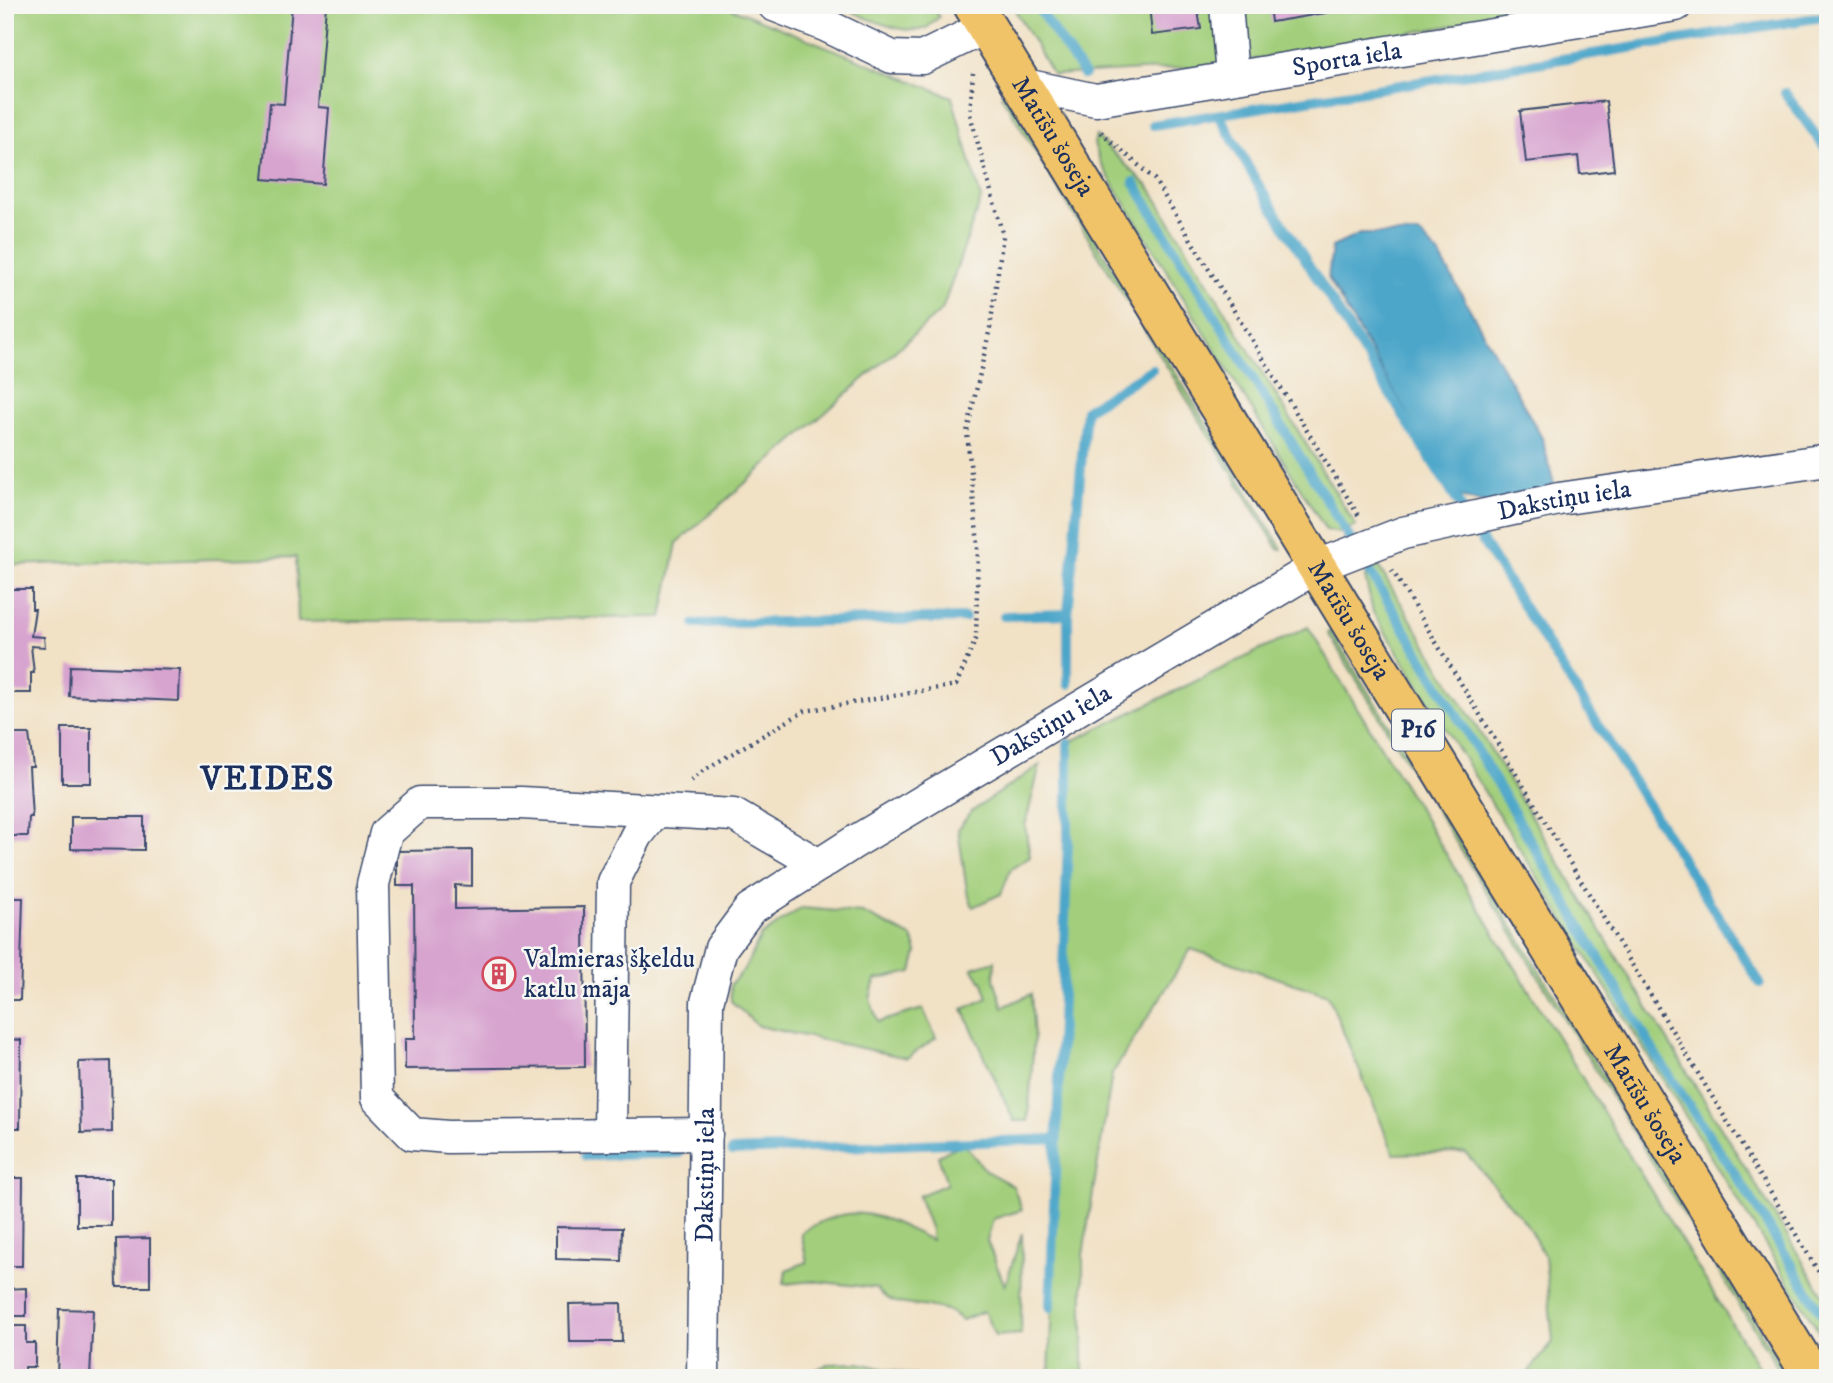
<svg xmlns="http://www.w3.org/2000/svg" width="1833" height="1383" viewBox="0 0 1833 1383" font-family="'IM FELL DW Pica',serif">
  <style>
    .green { fill: #a3cf7c; stroke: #5f7f6d; stroke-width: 2 }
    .water { fill: #4ba6c9; stroke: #336a94; stroke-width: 2 }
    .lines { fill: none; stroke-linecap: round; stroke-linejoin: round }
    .stream { stroke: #4ba6c9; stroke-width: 10 }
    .building { fill: #d7a3cf }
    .minor-casing { stroke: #3b4a6d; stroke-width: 35 }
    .major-casing { stroke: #3b4a6d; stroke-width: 42 }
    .path { stroke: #3b4a6d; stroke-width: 4.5; stroke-dasharray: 2 5; stroke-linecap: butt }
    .minor { stroke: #fff; stroke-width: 32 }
    .major { stroke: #f1c369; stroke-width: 38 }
    .labels { text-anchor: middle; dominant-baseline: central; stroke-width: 5; stroke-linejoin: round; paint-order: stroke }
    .shield { fill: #f6f6f2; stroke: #5d6b8a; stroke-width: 2 }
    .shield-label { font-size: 24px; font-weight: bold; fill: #1b2f5e }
    .street-label { font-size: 26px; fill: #1b2f5e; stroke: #f6f6f2 }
    .poi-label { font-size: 26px; fill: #1b2f5e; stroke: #f6f6f2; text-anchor: start }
    .district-label { font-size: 33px; font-weight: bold; letter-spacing: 2px; fill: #1b2f5e; stroke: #f6f6f2 }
  </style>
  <rect width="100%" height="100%" fill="#f6f6f2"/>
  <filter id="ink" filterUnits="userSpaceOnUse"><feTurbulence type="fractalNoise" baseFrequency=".0143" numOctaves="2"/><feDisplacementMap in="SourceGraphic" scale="14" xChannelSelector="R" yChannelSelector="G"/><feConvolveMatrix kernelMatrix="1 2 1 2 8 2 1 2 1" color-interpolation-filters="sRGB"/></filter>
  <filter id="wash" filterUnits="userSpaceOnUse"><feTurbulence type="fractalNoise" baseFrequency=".00686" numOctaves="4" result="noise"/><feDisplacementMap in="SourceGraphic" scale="28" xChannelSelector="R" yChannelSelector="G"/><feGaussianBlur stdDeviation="1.57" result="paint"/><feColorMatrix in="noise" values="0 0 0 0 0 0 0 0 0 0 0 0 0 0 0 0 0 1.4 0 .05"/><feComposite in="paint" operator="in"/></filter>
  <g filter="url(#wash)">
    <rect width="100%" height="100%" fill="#f1e1c5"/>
    <path class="green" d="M5 5H723L952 97 981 199 942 310 677 543 662 617 298 622 296 557 5 565Z
      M842 5H932L939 17C935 20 930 26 926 28 908 37 857 16 842 5Z
      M1012 5H1572L1216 66 1053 75Z
      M1006 92 1282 549 1279 550 1001 95Z
      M1096 136 1150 188 1356 526 1339 533 1326 530 1101 164 1094 144Z
      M1377 564 1828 1303V1346L1373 612 1365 577Z
      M1308 627 1765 1378H1524L1553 1342 1545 1257 1526 1223 1465 1152 1394 1154 1328 995 1191 949 1112 1074 1083 1255V1378H1049L1068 841V743Z
      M1331 631 1789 1378H1784L1328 633Z
      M1040 765 1025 826 1030 857 1011 869 1001 894 973 907 967 891 958 829 971 812Z
      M801 908 862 913 912 937 917 952 912 972 875 980 870 999 878 1022 923 1009 936 1038 907 1058 758 1026 731 1001 730 985 744 970 761 936Z
      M995 961 994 979 1003 1007 1031 994 1034 1038 1028 1121H1014L963 1009 988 998 983 983 972 968Z
      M963 1143 986 1171 1013 1186 1022 1210 993 1219 987 1241 1005 1286 1022 1233 1021 1334 995 1336 984 1311 963 1320C957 1317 950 1311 943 1309 920 1303 892 1310 876 1288L813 1281 784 1284 786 1270 807 1262 801 1233C853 1199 880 1215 931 1240V1230L918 1196 947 1184 938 1156Z
      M859 1363 925 1378H798L828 1364Z"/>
    <path class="water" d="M1360 234H1420L1439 254 1542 438 1554 484 1504 508 1455 496 1328 278 1332 247Z"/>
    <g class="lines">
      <path class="stream" d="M1036 5 1084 75
        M1785 93 1828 152
        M1219 115 1256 181 1760 983
        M1153 125 1828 16
        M1134 182 1465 729 1657 1057 1750 1197 1828 1324
        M1004 616 1068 614
        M695 624 965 618
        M1068 684V614L1086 410 1152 369
        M732 1151 1057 1139
        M586 1156 679 1153
        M1050 1308 1068 841V743"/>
    </g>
    <g id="blocks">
      <path class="building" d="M292 5H326L318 107 329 108 323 184 263 179 270 103 284 104Z
        M1149 5H1197L1201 29 1152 35Z
        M1269 5H1324L1326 13 1271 22Z
        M1606 101 1614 170 1580 174 1578 156 1526 162 1520 111Z
        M5 589H32V609H35L31 636 44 637 45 647 31 646 34 673H31V693H5Z
        M70 666 180 670 179 701 69 696Z
        M62 728H91V783H62Z
        M5 734H29L33 767H29L32 817H29L28 836H5Z
        M71 817H144V850L71 849Z
        M472 850V886L455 885V909L584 907 585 1067 405 1069V1039H415L414 886H397V851Z
        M5 898H23L20 1000H5Z
        M5 1039 21 1040 20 1128H5Z
        M111 1061 112 1132 81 1133 79 1062Z
        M5 1178H23L22 1266H5Z
        M77 1179H111V1226H77Z
        M556 1227 622 1228 621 1261 556 1259Z
        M150 1238V1287H117L116 1239Z
        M26 1288V1316H5V1289Z
        M621 1303 622 1342H570L569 1304Z
        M59 1309 93 1310 90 1378H57Z
        M5 1326H26V1343H35V1367H25V1378H5Z"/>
    </g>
  </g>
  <g filter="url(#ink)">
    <use href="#blocks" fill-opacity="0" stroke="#3b4a6d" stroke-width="2"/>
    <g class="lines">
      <defs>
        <g id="minor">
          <path d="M774 5 825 25 892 57 922 58 986 27"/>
          <path d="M1226 5 1232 76"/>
          <path id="s1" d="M1020 84 1096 100 1676 5"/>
          <path d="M706 1134 448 1137 412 1134 377 1098 373 884 386 833 420 803H521L734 815 819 865"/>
          <path d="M610 1135 613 882 637 835 656 811"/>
          <path id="s2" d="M703 1378 707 1002 721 948 750 909 853 843 1318 566 1403 533 1559 499 1828 460"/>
        </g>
        <g id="major">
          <path id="s3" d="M973 5 1813 1378"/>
        </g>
      </defs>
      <use href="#minor" class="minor-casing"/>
      <use href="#major" class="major-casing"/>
      <path class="path" d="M1101 132 1154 179 1360 518
        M1392 570 1828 1287
        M691 781 704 770 805 711 956 685 976 639 978 545 967 432 990 328 1003 236 970 114 973 73"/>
      <use href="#minor" class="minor"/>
      <use href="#major" class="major"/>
    </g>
  </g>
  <defs>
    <symbol id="building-ring" viewBox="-11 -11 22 22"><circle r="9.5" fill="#f6f6f2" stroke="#d1495b" stroke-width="1.5"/><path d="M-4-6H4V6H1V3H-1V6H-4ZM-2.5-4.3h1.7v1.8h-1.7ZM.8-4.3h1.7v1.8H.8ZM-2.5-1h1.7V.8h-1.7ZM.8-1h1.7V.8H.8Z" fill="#d1495b"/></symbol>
  </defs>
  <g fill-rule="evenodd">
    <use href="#building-ring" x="480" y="955" width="38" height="38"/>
  </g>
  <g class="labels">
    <rect class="shield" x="1392" y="709.5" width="52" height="41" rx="5"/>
    <g class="shield-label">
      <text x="1418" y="730">P16</text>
    </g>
    <g class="street-label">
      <text stroke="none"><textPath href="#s1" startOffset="332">Sporta iela</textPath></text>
      <text stroke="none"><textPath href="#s3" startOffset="154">Matīšu šoseja</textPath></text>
      <text stroke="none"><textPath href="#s2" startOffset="1400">Dakstiņu iela</textPath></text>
      <text stroke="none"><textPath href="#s3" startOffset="721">Matīšu šoseja</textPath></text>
      <text stroke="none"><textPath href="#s2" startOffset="833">Dakstiņu iela</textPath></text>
      <text stroke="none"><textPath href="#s3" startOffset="1288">Matīšu šoseja</textPath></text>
      <text stroke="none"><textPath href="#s2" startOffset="203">Dakstiņu iela</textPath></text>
    </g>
    <g class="poi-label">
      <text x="524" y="959">Valmieras šķeldu<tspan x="524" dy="30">katlu māja</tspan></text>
    </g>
    <g class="district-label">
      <text x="268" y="779">VEIDES</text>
    </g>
  </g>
  <rect width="1833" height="1383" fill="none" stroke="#f6f6f2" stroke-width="28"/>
</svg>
